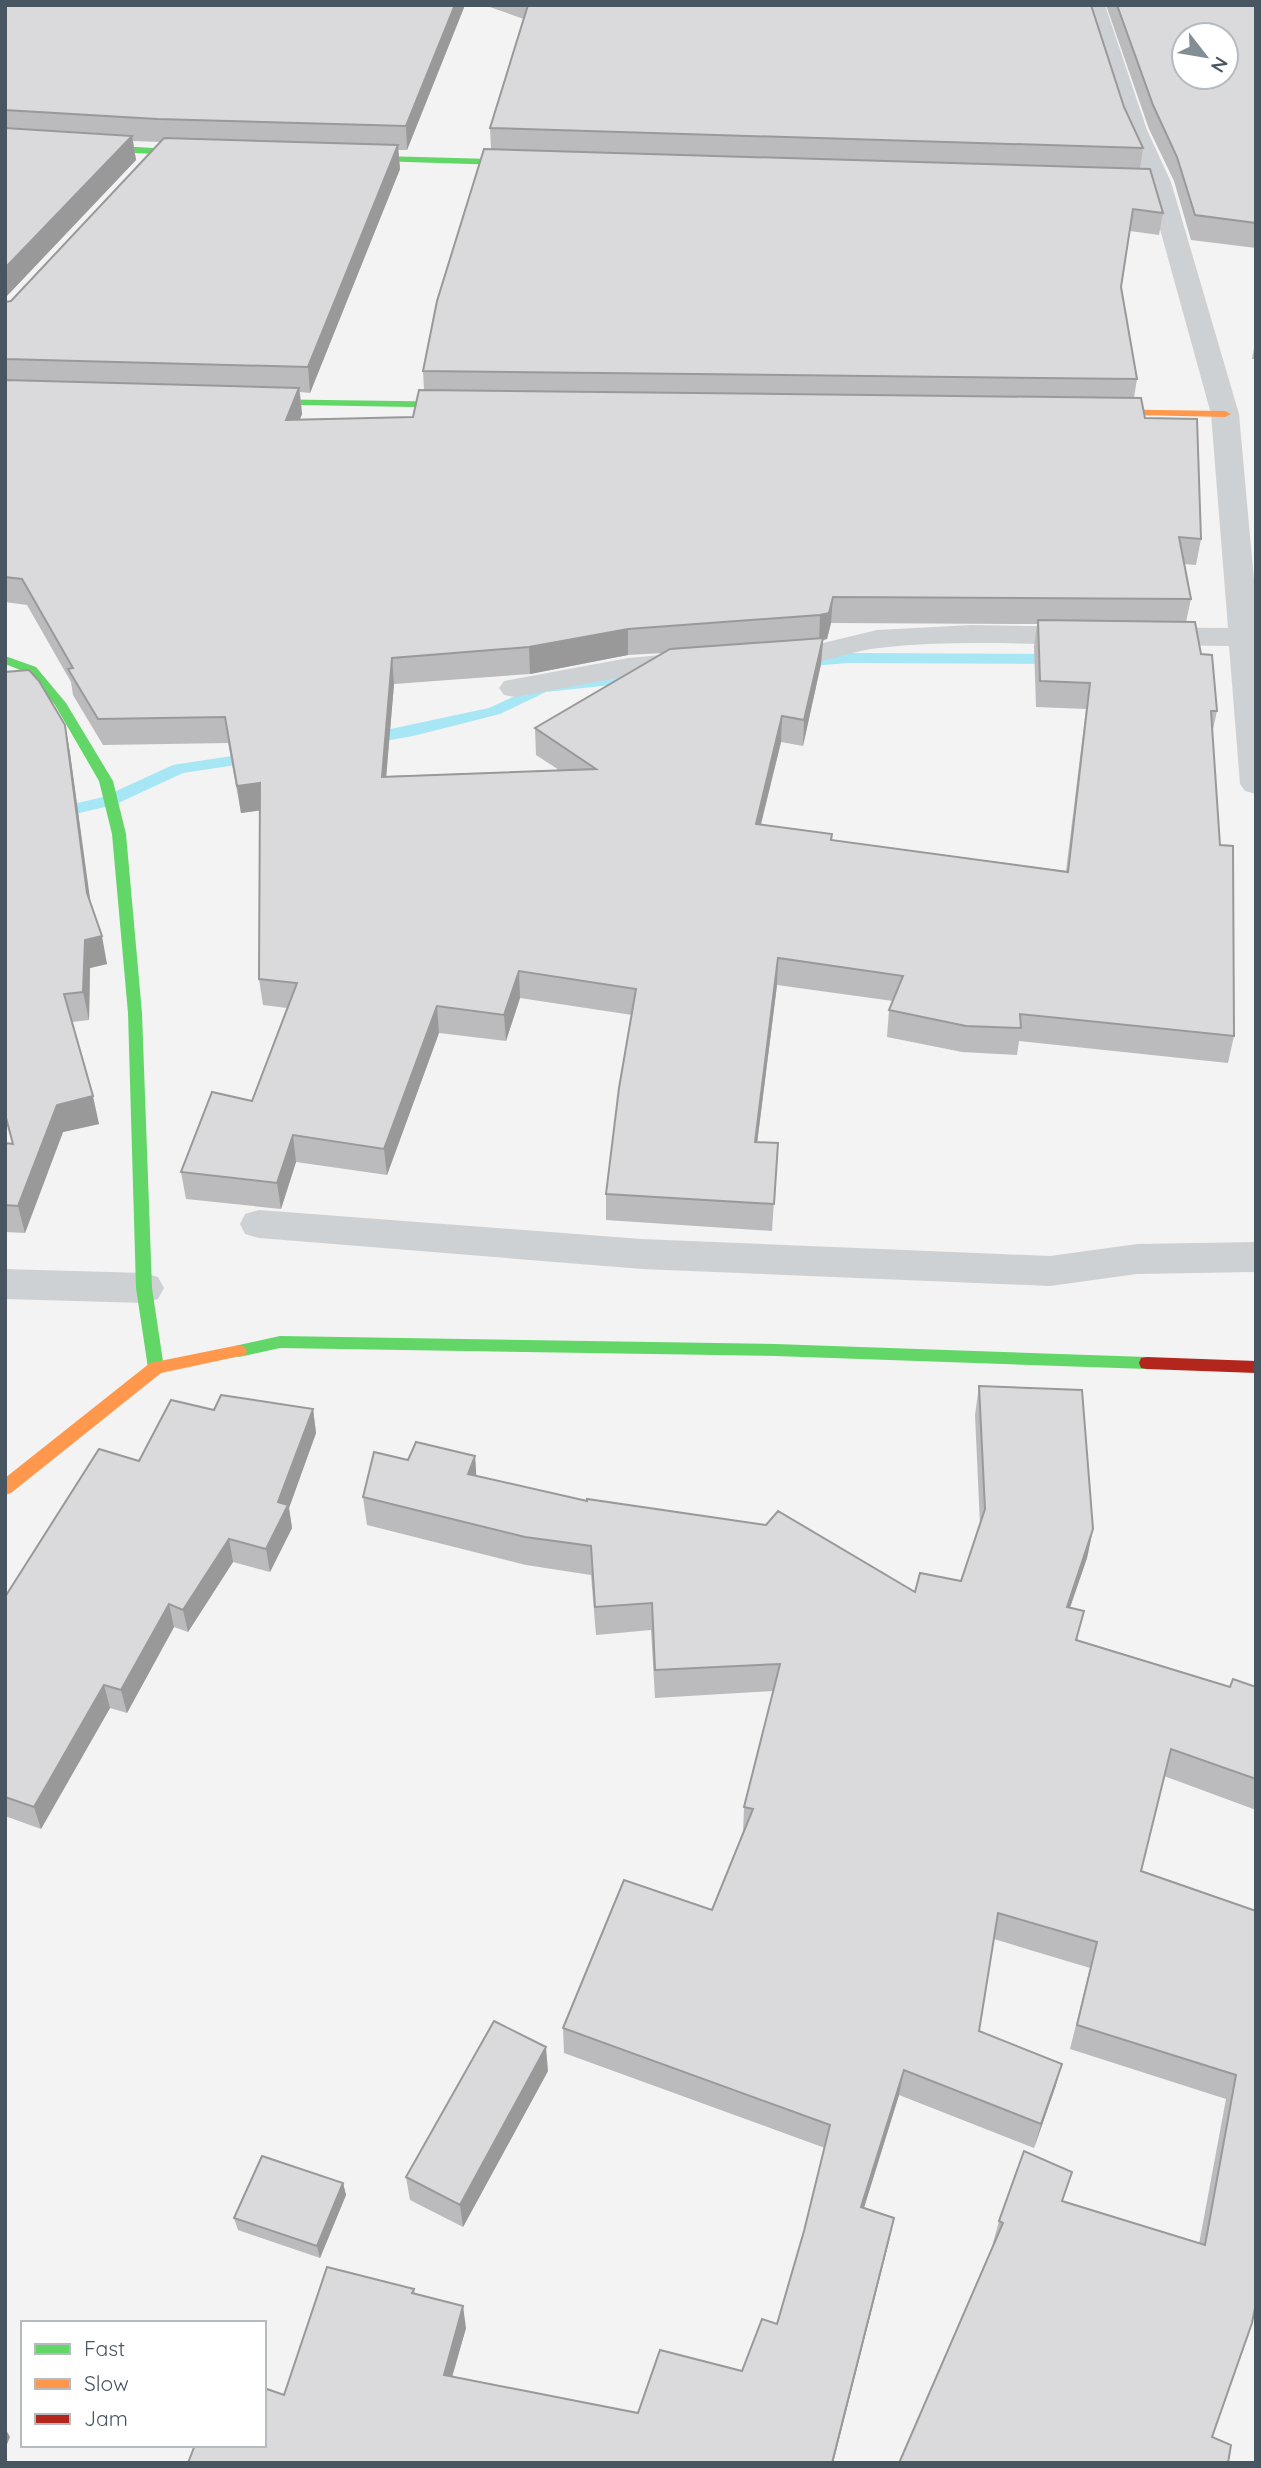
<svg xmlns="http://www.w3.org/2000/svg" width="1261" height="2468" viewBox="0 0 1261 2468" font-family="Quicksand,sans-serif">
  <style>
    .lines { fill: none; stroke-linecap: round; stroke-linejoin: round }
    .stream { fill: #a7e6f4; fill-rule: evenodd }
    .street { fill: #ced1d4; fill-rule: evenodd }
    .fast { fill: #63d668; fill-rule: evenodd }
    .slow { fill: #ff974d; fill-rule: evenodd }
    .jam { fill: #b3261e; fill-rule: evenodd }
    .wall { fill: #bbbbbd; fill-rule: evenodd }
    .shaded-wall { fill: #99999a }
    .building { fill: #dadadc; stroke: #99999a; stroke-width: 2; fill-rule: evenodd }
  </style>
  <rect width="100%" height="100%" fill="#f3f3f3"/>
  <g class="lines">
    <path class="stream" d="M847 653 1058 654 1066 659 1058 664 847 663 802 667 794 662 802 657Z
      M643 673 651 678 648 681 546 692 500 714 413 736 367 744 359 739 367 734 489 708 543 683Z
      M257 752 263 753 265 757 263 761 183 773 114 805 5 830V820L103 797 173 765Z"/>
    <path class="street" d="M1083 5H1105L1147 130 1171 182 1239 414 1256 602V794L1245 791 1240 784 1229 646 1145 645 1134 642 1130 636 1134 630 1145 627 1228 628 1211 414 1147 182 1123 130Z
      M971 625 1088 627 1099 630 1103 636 1099 642 1088 645C1019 644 948 640 879 648 840 652 798 675 758 665L754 658 758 651 819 644 877 630Z
      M695 652 706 654 710 661 706 668 628 676 515 697 504 695 499 688 504 681 515 679 628 658Z
      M259 1210 642 1239 1050 1256 1137 1244 1256 1242V1272L1137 1274 1050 1286 642 1269 259 1238 245 1234 240 1224 245 1214Z
      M5 1269 144 1273 158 1277 164 1288 158 1299 144 1303 5 1299Z"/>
    <path class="fast" d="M5 139 202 151 207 154 202 157 5 145Z
      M346 155 531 160 536 163 531 166 343 160V156Z
      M249 399 469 402 475 405 469 408 245 404 243 402Z
      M5 656 36 667 66 703 113 781 126 834 142 1013 152 1288 164 1368 162 1373H150L148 1368 136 1288 128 1013 112 834 99 781 55 705 28 673 5 664Z
      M280 1336 775 1344 1147 1357 1153 1358 1155 1363 1153 1368 1147 1369 775 1356 280 1348 239 1357 233 1355 231 1351 233 1347 239 1345Z"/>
    <path class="slow" d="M1092 409 1225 411 1231 414 1225 417 1088 414V410Z
      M239 1345 245 1347 247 1351 245 1355 161 1373 11 1493 5 1495V1478L150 1363Z"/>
    <path class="jam" d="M1147 1357 1256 1361V1373L1147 1369 1141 1368 1139 1363 1141 1358Z"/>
  </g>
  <path class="wall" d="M5 5H465L407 150H398L400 169 310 393 300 392 302 414 300 419 413 417 424 390 423 371 491 149 490 128 524 19 484 5H1091L1124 107 1143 148 1140 169 1163 213 1159 235 1130 231 1121 287 1137 379 1134 398 1145 418 1201 539 1196 565 1184 564 1191 599 1186 622 1201 654 1217 711 1212 734 1234 1036 1228 1063 1019 1041 1017 1055 962 1052 887 1037 889 1010 893 1001 777 985 757 1142 778 1143 772 1231 606 1220V1194L632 1015 520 998 506 1041 439 1033 387 1175 296 1162 281 1209 186 1199 181 1172 252 1101 287 1008 263 1005 259 979 260 810 241 813 228 743 103 745 73 695 71 682 27 605 5 602V302L11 301 160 142 133 141 136 160 5 298ZM831 623 1037 624 1034 646 1036 707 1086 709 1066 871 832 840 761 825 781 742 803 746 821 664 823 640 827 639ZM664 653 535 728 536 755 559 770 386 776 394 684 530 674 628 655Z
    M1106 5H1256V248L1191 240 1174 181 1149 129Z
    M1256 337V359H1252Z
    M65 725 70 753 90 903 107 964 90 968 89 1020 72 1022 99 1124 63 1132 25 1233 5 1232V1143L13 1144Z
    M979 1386 1093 1529 1087 1558 1070 1607 1078 1640 1230 1687H1256V1810L1164 1776 1141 1871 1256 1911 1212 2437 1228 2463 993 2243 999 2221 1063 2201 1199 2244 1226 2099 1070 2049 1090 1968 994 1939 979 2031 1062 2064 1055 2088 1034 2148 899 2095 864 2208 894 2218 889 2241 833 2463 284 2395 414 2289 415 2294 466 2328 452 2376 638 2413 742 2371 777 2324 804 2231 825 2148 564 2053 563 2028 712 1910 743 1834 744 1807 773 1691 655 1698 651 1630 596 1635 591 1575 526 1565 367 1525 363 1497 408 1460 475 1456 476 1476 915 1592 961 1581 980 1525 975 1415Z
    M313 1409 316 1433 289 1508 292 1528 270 1572 233 1562 188 1632 174 1627 127 1713 110 1708 41 1829 5 1816V1597L139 1461 214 1410Z
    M548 2071 463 2227 410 2200 406 2177Z
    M343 2183 346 2195 320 2258 238 2230 234 2218Z"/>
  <path class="shaded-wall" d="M455 5H465L407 150 406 126Z
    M132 136 136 160 5 298V268Z
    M398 145 400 169 310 393 308 367Z
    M299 388 302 414 289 445 286 420Z
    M833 597 831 623 827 639 823 640 821 664 803 746 804 720 819 641 820 615Z
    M628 629V655L530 674 529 647Z
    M392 658 394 684 384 803 382 777Z
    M782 716 781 742 754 851 756 824Z
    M65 725 70 753 93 920 87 893Z
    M260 783 264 810 241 813 237 786Z
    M102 936 107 964 90 968 89 1020 83 992 85 940Z
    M778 958 777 985 754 1168 755 1142Z
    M519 971 520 998 506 1041 504 1015Z
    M437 1006 439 1033 387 1175 384 1149Z
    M93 1096 99 1124 63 1132 25 1233 18 1206 57 1105Z
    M293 1135 296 1162 281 1209 277 1183Z
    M313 1409 316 1433 289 1508 292 1528 270 1572 266 1549 278 1502Z
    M475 1456 477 1485 468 1474Z
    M1093 1529 1087 1558 1061 1634 1067 1607Z
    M229 1539 233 1562 188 1632 183 1610Z
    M169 1604 174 1627 127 1713 121 1690Z
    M104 1685 110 1708 41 1829 34 1807Z
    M546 2047 548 2071 463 2227 460 2205Z
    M1062 2064 1055 2088 1034 2148 1041 2124Z
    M904 2070 899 2095 857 2230 861 2207Z
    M343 2183 346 2195 320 2258 317 2246Z
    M894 2218 889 2241 833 2463H832Z
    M463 2306 466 2328 447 2395 444 2375Z
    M5 2428 10 2437 5 2449Z"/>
  <path class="building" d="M5 5H455L406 126 157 119 5 110Z
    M528 5H1091L1124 107 1143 148 490 128Z
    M1117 5H1256V223L1195 215 1177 157 1153 105ZM1184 35H1226V77H1184Z
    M5 128 132 136 5 268Z
    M164 138 398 145 308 367 5 359V302L11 301Z
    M484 149 1150 169 1163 213 1133 209 1121 287 1137 379 423 371 437 301Z
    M5 380 299 388 286 420 413 417 419 390 1141 398 1145 418 1197 419 1201 539 1179 537 1191 599 833 597 829 613 820 615 628 629 529 647 392 658 382 777 596 769 535 728 670 649 823 638 804 720 782 716 756 824 832 834 831 840 1068 872 1090 683 1040 681 1038 620 1195 622 1201 654 1212 655 1217 711H1211L1220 845 1233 846 1234 1036 1020 1014 1021 1028 966 1026 889 1010 903 976 778 958 755 1142 778 1143 774 1204 606 1194 619 1088 636 989 519 971 504 1015 437 1006 384 1149 293 1135 277 1183 181 1172 212 1092 252 1101 297 983 259 979 260 783 237 786 225 717 98 719 68 669 73 668 22 579 5 577Z
    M29 670 39 681 65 725 87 893 102 936 85 940 83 992 64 994 93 1096 57 1105 18 1206 5 1205V1143L13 1144 5 1114V672Z
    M979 1386 1082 1390 1093 1529 1067 1607 1084 1611 1076 1640 1230 1687 1233 1679 1256 1687V1779L1171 1749 1141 1871 1256 1911V2303L1252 2323 1212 2437 1231 2445 1228 2463H899L1003 2223 999 2221 1024 2151 1072 2172 1062 2201 1205 2245 1236 2075 1077 2025 1097 1942 998 1913 979 2031 1062 2064 1041 2124 904 2070 861 2207 894 2218 832 2463H188L195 2445H264V2388L284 2395 327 2267 414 2289 412 2293 463 2306 444 2375 638 2413 660 2350 742 2371 762 2319 777 2324 804 2231 830 2125 563 2028 624 1880 712 1910 753 1809 744 1807 780 1664 655 1670 652 1603 595 1607 591 1546 525 1537 363 1497 374 1452 408 1460 416 1442 475 1456 468 1474 587 1501V1499L766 1525 778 1511 915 1592 920 1573 961 1581 985 1509Z
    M221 1395 313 1409 278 1502 288 1505 266 1549 229 1539 183 1610 169 1604 121 1690 104 1685 34 1807 5 1797V1597L99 1449 139 1461 171 1400 214 1410Z
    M494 2021 546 2047 460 2205 406 2177Z
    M262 2156 343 2183 317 2246 234 2218Z"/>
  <rect width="1261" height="2468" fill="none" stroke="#475661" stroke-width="14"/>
  <rect x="21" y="2321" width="245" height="126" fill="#ffffff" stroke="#b5bbc0" stroke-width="2"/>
  <rect x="35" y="2344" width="35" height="10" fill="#63d668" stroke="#b5bbc0" stroke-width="2"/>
  <text x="84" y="2356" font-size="21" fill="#475661">Fast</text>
  <rect x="35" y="2379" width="35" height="10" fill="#ff974d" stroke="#b5bbc0" stroke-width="2"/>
  <text x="84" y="2391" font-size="21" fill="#475661">Slow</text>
  <rect x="35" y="2414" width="35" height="10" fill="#b3261e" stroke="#b5bbc0" stroke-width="2"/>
  <text x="84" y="2426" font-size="21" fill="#475661">Jam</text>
  <g transform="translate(1205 56) rotate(121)"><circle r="33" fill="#ffffff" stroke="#b5bbc0" stroke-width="2"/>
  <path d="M0-5L12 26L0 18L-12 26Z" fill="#838d94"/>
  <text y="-10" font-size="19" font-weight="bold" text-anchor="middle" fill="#475661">N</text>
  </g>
</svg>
